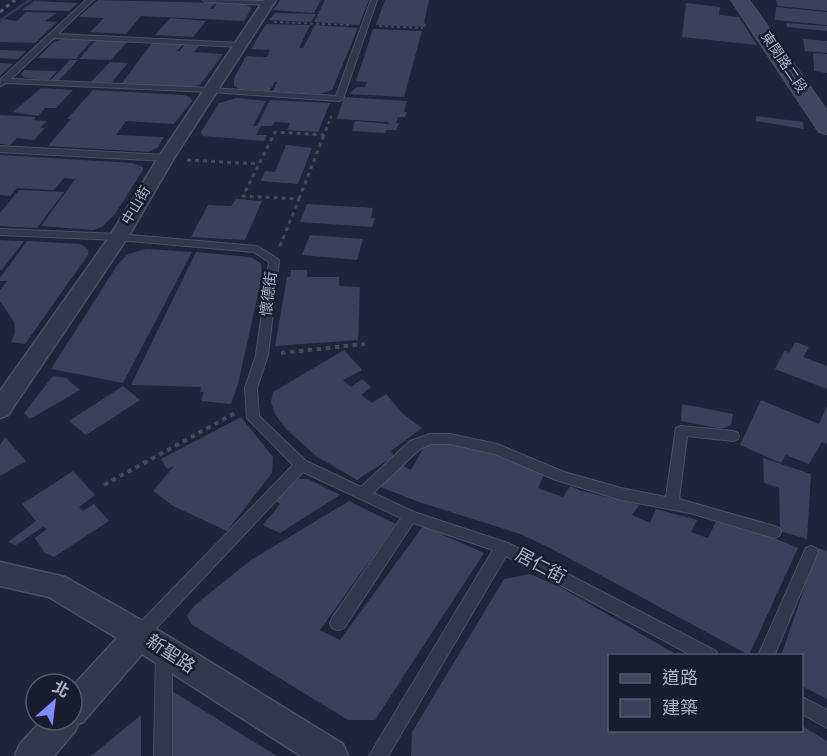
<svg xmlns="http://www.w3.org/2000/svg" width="827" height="756" font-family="Overpass,'Noto Sans TC',sans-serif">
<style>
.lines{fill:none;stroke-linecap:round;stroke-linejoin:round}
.stream{fill:#303861;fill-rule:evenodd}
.building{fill:#3b415b}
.lane-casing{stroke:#4e5165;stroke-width:2}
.street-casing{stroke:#4e5165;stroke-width:3}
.secondary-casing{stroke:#4e5165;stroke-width:2}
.path-far2{stroke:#3f4f59;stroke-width:2;stroke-dasharray:3 3;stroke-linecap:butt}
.path-far1{stroke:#3f4f59;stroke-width:3;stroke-dasharray:4 4;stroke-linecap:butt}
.path{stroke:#3f4f59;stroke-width:4;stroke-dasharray:4.5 4.5;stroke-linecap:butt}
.lane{fill:#33374b;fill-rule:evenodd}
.street{fill:#33374b;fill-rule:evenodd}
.secondary{fill:#41455e;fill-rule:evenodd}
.rail{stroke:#555a72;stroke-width:3;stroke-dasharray:4 4;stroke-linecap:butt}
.labels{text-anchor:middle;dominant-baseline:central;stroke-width:5;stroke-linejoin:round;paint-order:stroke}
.far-street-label{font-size:14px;fill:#aeb1c7;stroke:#191c2f}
.street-label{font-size:15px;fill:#aeb1c7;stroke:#191c2f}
.near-street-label{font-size:18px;fill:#aeb1c7;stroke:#191c2f}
</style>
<rect width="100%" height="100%" fill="#1f243a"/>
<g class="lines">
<!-- stream -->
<polygon class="stream" points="27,0 32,0 0,22 0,19"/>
</g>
<!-- building -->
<g class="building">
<polygon points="98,0 215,3 210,9 213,9 217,3 244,4 252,8 244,21 141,16 126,34 90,32 104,18 79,17"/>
<polygon points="280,0 321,0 314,13 273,10"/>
<polygon points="325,0 369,0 359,25 314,22"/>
<polygon points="385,0 429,0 424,23 426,24 425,27 376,25"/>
<polygon points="776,0 827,0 827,11 778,6"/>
<polygon points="34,1 78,3 69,11 22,10"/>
<polygon points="686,3 720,7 719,15 739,17 757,45 682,37"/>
<polygon points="776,7 827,12 827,25 775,20"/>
<polygon points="26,12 57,13 45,21 57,22 35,43 0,42 0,23 3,19 17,21"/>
<polygon points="275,13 316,14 311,22 269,20"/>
<polygon points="170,18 206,21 193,37 155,35"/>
<polygon points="786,23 827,26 827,31 787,27"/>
<polygon points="266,24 310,25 299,48 303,48 315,25 358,28 332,90 319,94 273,91 277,82 275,82 269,91 240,89 234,86 234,78 246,56 267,57 270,50 251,49"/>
<polygon points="373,29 422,31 404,97 349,94 357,87 365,87 367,82 356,81"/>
<polygon points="67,38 93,39 76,59 37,58 54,42"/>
<polygon points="803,39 827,41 827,53 805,51"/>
<polygon points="96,40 127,42 111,60 79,59"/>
<polygon points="152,43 183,44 177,51 180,51 185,44 200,45 194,52 223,54 200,85 191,87 122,83"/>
<polygon points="0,50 26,51 18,59 0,58"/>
<polygon points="813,53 827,54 827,73 814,71"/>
<polygon points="70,60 78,60 59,80 51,80"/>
<polygon points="110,62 128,63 111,83 91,82"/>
<polygon points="0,63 13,64 0,76"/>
<polygon points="24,70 57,71 49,80 25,78 21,74"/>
<polygon points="41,88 73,90 56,108 45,108 38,116 13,112"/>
<polygon points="93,90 184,95 190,97 192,101 174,124 126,121 116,135 164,137 158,147 149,152 48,146 71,119 67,119"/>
<polygon points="344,97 407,101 404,112 407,112 405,117 398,117 396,123 399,123 396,130 387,130 385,133 352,131 355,121 389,124 388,122 337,119"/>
<polygon points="236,98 266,101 253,126 257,126 270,100 330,103 318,132 287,130 290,123 275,122 272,126 261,126 256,135 267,135 264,141 203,136 201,132 219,103"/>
<polygon points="0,115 36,117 34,120 47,121 40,128 45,128 34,140 17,138 10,145 0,144"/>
<polygon points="756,116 803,122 804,129 756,121"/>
<polygon points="286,145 312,148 298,184 261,181 265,171 275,172"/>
<polygon points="0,155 132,163 143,167 143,170 115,214 102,227 93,230 41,226 75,179 64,178 54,190 17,188 10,196 0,195"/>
<polygon points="19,190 64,192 37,228 0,226 0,213"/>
<polygon points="236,199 262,201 245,240 191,237 208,205 231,206"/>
<polygon points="307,204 373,208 371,218 375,218 372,227 300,222"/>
<polygon points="310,235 363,239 357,260 302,255"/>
<polygon points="0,240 24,241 2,270 0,270"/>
<polygon points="27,241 81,244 89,250 88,255 25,344 11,342 15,333 14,322 0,301 0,290 7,281 0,281 0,278"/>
<polygon points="146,249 192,252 123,383 51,369 118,264 126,256 125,255"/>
<polygon points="196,252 250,257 261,263 262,276 238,384 231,404 201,401 204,392 200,392 201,387 131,385"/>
<polygon points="291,270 307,270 307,277 339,277 339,286 360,287 358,340 275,346 287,277 290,277"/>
<polygon points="795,342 809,347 803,357 827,366 827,389 775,369 785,350 789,353"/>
<polygon points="344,350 362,370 343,380 351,387 362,379 371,387 361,395 372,403 386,394 402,413 422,428 391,451 394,456 357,480 316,456 286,429 275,414 271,402 273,392"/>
<polygon points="53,376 66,378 80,390 30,419 24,413"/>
<polygon points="123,386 140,400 86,435 69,421"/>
<polygon points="761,400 819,424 827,406 827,444 822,442 809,464 786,455 781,463 740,445"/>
<polygon points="682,404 733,414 731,425 721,429 681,421"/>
<polygon points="241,417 273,457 272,473 227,531 173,506 153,491 174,466 167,469 161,459"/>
<polygon points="5,437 26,461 0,476 0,445"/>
<polygon points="447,443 475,447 544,475 538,488 563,497 570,486 582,491 639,505 632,515 650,523 656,509 697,520 691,532 708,538 717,519 748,527 798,548 749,655 550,548 520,534 416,501 378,486 401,465 411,470 425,445"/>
<polygon points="763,458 811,474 807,539 780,531 779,488 764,483"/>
<polygon points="73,471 95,495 79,507 83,511 94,504 109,521 54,557 45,553 35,538 47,529 43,527 16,545 8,542 36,521 22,504"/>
<polygon points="294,479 308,479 340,495 280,533 263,525 280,504 276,501"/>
<polygon points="349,501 396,524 320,630 340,640 423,526 484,553 375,720 348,720 191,624 187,615 195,605 251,560"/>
<polygon points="818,548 827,551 827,699 802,686 802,656 781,656"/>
<polygon points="530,574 562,588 679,656 610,656 610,730 802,730 802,726 827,741 827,756 411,756 412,732 504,579"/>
<polygon points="169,689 277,756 169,756"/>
<polygon points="141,715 141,756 91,756"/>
</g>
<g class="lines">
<defs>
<g id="lane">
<polygon points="86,0 93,0 58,34 240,43 244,45 240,47 54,38 11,79 211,88 336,96 371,0 377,0 343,99 339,101 211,92 6,83 0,86 1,79"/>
<polygon points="203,0 268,1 271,3 268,5 206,2"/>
<polygon points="0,146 166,155 170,158 166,161 0,152"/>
<polygon points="0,229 119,234 257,246 278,259 279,261 268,355 257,388 259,416 306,461 361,487 410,441 430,434 450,434 497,444 564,472 621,488 666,497 676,428 681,426 733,431 738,433 739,436 738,439 733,441 687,436 679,499 774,526 779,528 781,532 779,536 774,538 690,513 621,500 556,480 495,454 450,444 431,444 420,449 373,493 414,512 508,543 716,651 718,656 693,656 506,556 388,756 369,756 493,550 413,523 344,628 338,630 332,628 330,623 332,618 401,518 303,472 145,640 139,642 133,640 131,635 133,630 293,465 247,418 245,388 256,355 269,262 254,252 119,240 0,235"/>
<polygon points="811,546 816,548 818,552 774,656 758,656 806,548"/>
<polygon points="164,644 170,647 172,652 172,756 154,756 156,652 158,647"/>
<polygon points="802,697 827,710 827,728 802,714"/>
</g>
<g id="street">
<polygon points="264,0 276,0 174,158 128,237 8,415 0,418 0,391 110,236 158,158"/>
<polygon points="0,562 65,577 150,625 343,744 348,756 301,756 142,654 83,722 78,724 75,731 54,756 15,756 20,744 42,720 72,720 72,687 117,638 49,597 0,586"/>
</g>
<polygon id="secondary" points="731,0 749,0 827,111 827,134 819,132"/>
</defs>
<!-- lane casing -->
<use href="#lane" class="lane-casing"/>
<!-- street casing -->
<use href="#street" class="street-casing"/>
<!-- secondary casing -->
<use href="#secondary" class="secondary-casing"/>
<!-- path-far2 -->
<g class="path-far2">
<polyline points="274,22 351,25"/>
<polyline points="379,26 423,28"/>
<polyline points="328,124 333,113"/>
</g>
<!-- path-far1 -->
<g class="path-far1">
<polyline points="187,160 259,164"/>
<polyline points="299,199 324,135"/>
<polyline points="280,246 299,199 243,196 275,132 324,135 329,123"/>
</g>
<!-- path -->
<g class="path">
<polyline points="281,353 365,344"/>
<polyline points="104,485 235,413"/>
</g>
<!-- lane -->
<use href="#lane" class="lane"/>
<!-- street -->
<use href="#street" class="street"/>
<!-- secondary -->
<use href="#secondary" class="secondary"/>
<!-- rail -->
<polyline class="rail" points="0,12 15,0"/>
</g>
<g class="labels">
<!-- far-street labels -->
<g class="far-street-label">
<text transform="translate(783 63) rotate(56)">東閔路二段</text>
<text transform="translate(137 206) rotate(-59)">中山街</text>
</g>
<!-- street labels -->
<g class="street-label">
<text transform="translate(270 294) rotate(-83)">懷德街</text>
</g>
<!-- near-street labels -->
<g class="near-street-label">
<text transform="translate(540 567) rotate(28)">居仁街</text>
<text transform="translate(170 655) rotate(33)">新聖路</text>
</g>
</g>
<!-- legend -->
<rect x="608" y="654" width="195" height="78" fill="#191c2f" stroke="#55586c" stroke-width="1.5"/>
<rect x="620" y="674" width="30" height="9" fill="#41455e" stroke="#55586c" stroke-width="1.5"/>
<text x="662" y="684" font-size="18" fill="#aeb1c7">道路</text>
<rect x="620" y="699" width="30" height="18" fill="#3b415b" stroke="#55586c" stroke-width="1.5"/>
<text x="662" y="714" font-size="18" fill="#aeb1c7">建築</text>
<!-- north arrow -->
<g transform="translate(54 702) rotate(28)"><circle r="28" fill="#191c2f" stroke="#55586c" stroke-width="1.5"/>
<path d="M0-4.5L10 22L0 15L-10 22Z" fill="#7b8dff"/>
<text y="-9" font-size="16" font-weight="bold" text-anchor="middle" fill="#aeb1c7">北</text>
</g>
</svg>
